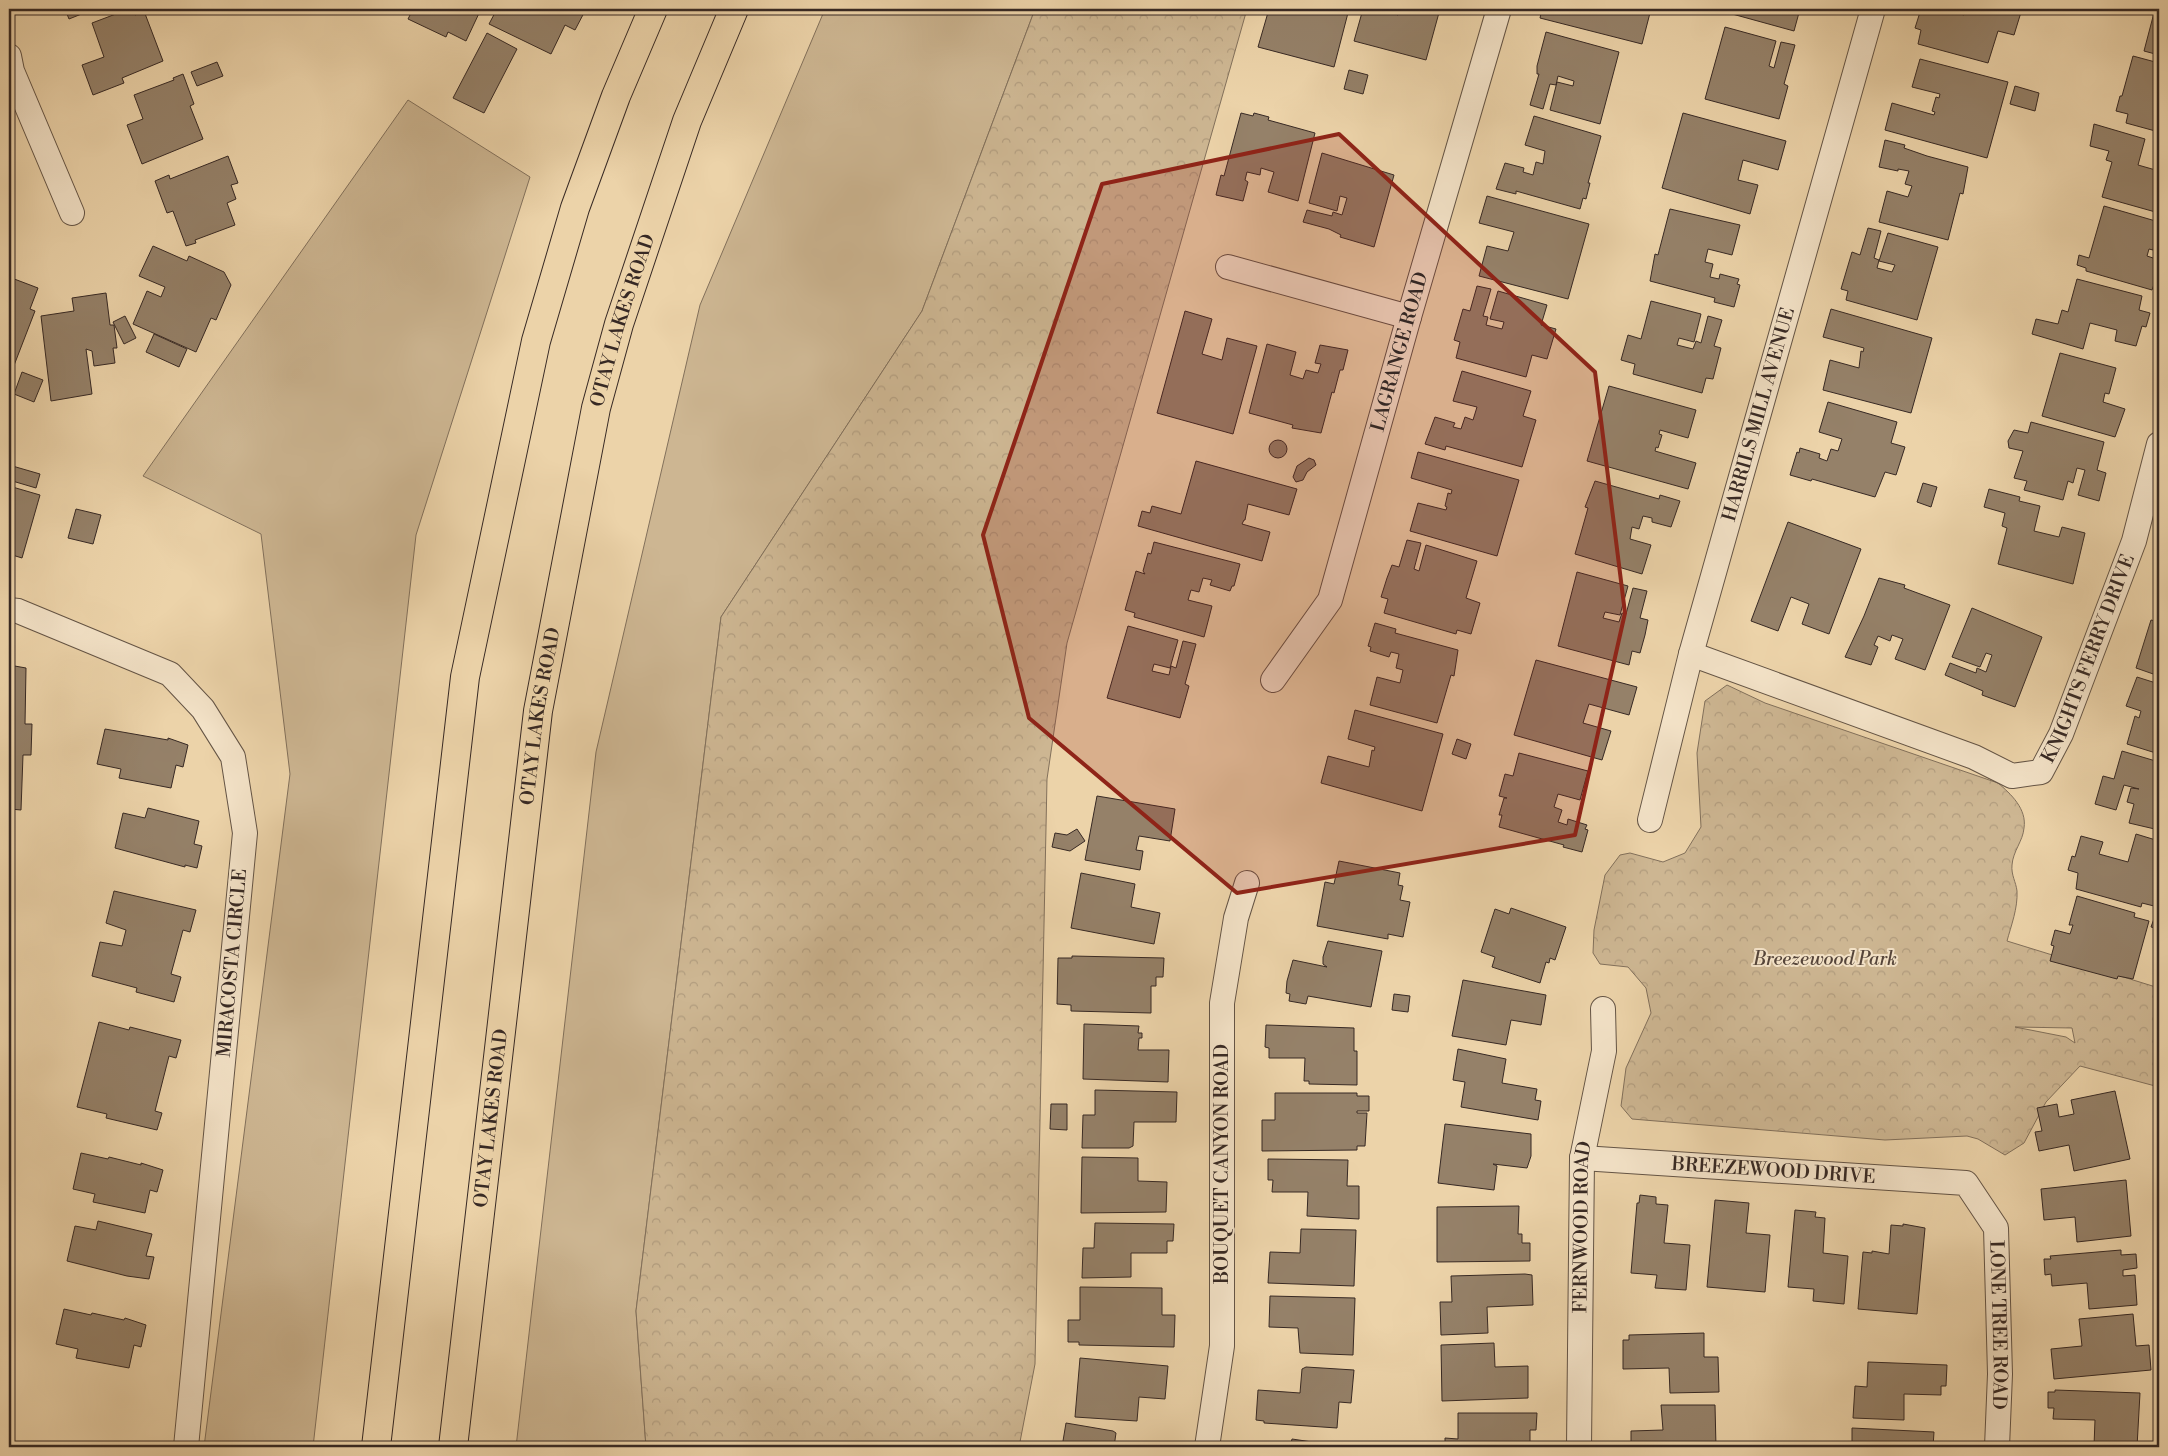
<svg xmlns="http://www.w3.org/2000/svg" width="2168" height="1456" font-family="'Libre Bodoni',serif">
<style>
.grass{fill:#cdb692;stroke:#82705b}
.park{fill:url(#park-crowns);stroke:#82705b;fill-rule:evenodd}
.building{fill:#958169;stroke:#372924}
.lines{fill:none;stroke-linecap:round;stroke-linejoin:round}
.street-casing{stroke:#645445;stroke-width:26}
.primary-casing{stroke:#372924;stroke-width:30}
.street{stroke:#f3e2c7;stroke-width:24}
.primary{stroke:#ecd3a9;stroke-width:28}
.marked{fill:#8f2418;fill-opacity:0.2;stroke:#8f2418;stroke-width:4;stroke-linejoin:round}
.labels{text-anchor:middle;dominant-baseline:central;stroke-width:4;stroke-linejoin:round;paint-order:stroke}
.street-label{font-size:19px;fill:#372924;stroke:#f3e2c7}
.park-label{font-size:19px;font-style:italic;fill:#55453a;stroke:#f3e2c7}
</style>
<defs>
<pattern id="park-crowns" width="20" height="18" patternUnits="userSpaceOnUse" patternTransform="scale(1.25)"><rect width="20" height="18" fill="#cdb692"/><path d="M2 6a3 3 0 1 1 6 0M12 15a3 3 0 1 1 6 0" fill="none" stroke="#b19c7e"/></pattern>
</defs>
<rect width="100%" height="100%" fill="#ecd3a9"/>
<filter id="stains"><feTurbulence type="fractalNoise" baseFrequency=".004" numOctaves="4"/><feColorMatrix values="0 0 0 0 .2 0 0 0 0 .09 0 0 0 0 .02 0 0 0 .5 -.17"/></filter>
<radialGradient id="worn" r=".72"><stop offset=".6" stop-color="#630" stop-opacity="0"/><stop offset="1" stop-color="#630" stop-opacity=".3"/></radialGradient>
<!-- grass -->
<g class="grass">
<polygon points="825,9 1035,9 922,311 721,617 636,1311 646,1447 516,1447 596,752 700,305"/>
<polygon points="408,100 530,177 416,535 313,1447 204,1447 290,774 261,534 143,476"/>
</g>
<!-- park -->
<g class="park">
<polygon points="1035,9 1247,9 1067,643 1047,779 1035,1364 1019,1447 646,1447 636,1311 721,617 922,311"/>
<path d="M1727 685 1765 703 1998 783C2011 794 2027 809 2024 828 2023 841 2013 851 2012 865 2011 875 2016 882 2017 891 2018 908 2011 926 2007 941L2159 988V1087L2080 1066 2046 1102 2024 1143 2005 1155 1978 1139 1967 1136 1885 1140 1632 1119 1621 1106 1626 1068 1651 1013 1646 988 1628 967 1600 964 1593 953 1594 930 1605 875 1620 855 1630 853 1663 862 1685 853 1701 827 1697 753 1705 701ZM2015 1027 2072 1028 2075 1043 2066 1037Z"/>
</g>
<!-- building -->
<g class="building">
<polygon points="65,9 94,9 69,19"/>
<polygon points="129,9 133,9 135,15 144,11 163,61 122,78 124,83 93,95 82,65 104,57 92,23"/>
<polygon points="413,9 481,9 466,41 448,32 446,37 408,19"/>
<polygon points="497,9 586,9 575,30 565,25 551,54 489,24"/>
<polygon points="1269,9 1349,9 1334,67 1258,47"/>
<polygon points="1363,9 1393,9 1392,13 1398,15 1400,9 1440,9 1426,60 1354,41"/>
<polygon points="1542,9 1651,9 1642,44 1540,18"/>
<polygon points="1726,9 1800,9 1794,31 1725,12"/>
<polygon points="1921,9 1949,9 1949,11 1964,15 1965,9 2022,9 2014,35 1998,31 1988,63 1918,44 1921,30 1915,28"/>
<polygon points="2155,9 2159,9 2159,55 2144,51"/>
<polygon points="1725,27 1776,41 1769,66 1774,68 1781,42 1795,45 1784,84 1788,86 1779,119 1705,99"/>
<polygon points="1546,32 1619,52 1600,124 1550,110 1557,82 1573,86 1574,81 1558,76 1556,85 1550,84 1543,109 1530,105 1539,74 1537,74 1537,66"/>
<polygon points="487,33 517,49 484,113 453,98"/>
<polygon points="2133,56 2159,63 2159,132 2126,123 2128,114 2116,111 2120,96 2122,96"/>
<polygon points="1920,59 2008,82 1987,158 1885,130 1892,103 1934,115 1935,112 1932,111 1936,97 1939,98 1940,94 1912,87"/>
<polygon points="217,62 223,76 197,86 191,72"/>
<polygon points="1349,70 1368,75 1363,94 1344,89"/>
<polygon points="183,74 194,104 190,106 203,139 142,164 127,125 143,119 134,95 174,80 173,78"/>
<polygon points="2015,86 2039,93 2035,111 2010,104"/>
<polygon points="1241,113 1253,116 1254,113 1269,117 1268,120 1315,133 1298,201 1268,192 1274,172 1261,168 1260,175 1247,172 1245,180 1248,182 1243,201 1216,195 1221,175 1224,176"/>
<polygon points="1683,113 1786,141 1778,170 1743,160 1738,180 1758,185 1750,214 1662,188"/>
<polygon points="1534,116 1601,136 1588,183 1590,183 1586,199 1583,198 1580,209 1516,191 1516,194 1496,189 1505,163 1524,168 1523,172 1533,175 1536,162 1543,164 1545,151 1525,145"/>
<polygon points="2094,124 2145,139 2138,165 2159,171 2159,213 2102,197 2112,162 2106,160 2109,151 2090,146"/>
<polygon points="1885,140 1905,145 1904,148 1927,156 1968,167 1963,194 1960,193 1948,240 1879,222 1887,191 1908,197 1912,186 1905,184 1909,171 1898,169 1898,171 1879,167"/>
<polygon points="1322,153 1394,175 1374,247 1340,237 1341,235 1329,229 1303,222 1307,210 1332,216 1333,212 1342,215 1347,198 1340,196 1337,211 1309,203"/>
<polygon points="228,156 238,183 231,185 236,199 227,203 235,225 195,240 196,243 186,246 173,211 167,213 155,181 169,175 170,179"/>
<polygon points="1487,196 1589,224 1568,299 1479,276 1487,246 1508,251 1514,232 1479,223"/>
<polygon points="2104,206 2159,222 2153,250 2149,249 2147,256 2159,260 2159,270 2152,290 2086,271 2086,268 2077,265 2079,255 2089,258"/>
<polygon points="1670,209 1740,225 1732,255 1708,249 1705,262 1713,264 1710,277 1719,279 1720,274 1739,279 1737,284 1740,285 1734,307 1714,302 1715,298 1650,281 1655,254 1658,255"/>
<polygon points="1868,228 1881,231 1874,258 1879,260 1877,268 1892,272 1895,265 1879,261 1888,233 1938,247 1917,320 1846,300 1848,291 1841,289 1852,252 1860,255"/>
<polygon points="153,246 187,261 189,256 224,272 231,285 216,320 211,318 196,352 133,324 147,291 161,297 165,287 139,276"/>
<polygon points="9,277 38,288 30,309 35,311 13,368 9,367"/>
<polygon points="2077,279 2142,296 2139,310 2150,313 2146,327 2142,326 2136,346 2115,341 2117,330 2090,323 2083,349 2032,334 2036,319 2058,324 2062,310 2068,312"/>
<polygon points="1477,286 1491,289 1483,316 1488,317 1486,325 1502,329 1504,322 1490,319 1498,291 1547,305 1541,325 1556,329 1547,359 1532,355 1526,377 1456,358 1460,342 1454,340 1463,309 1470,311"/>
<polygon points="106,293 110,325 114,325 117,348 113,348 115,363 94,366 92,351 86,349 92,394 51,401 41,316 74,311 72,298"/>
<polygon points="1651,301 1701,314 1694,342 1679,338 1677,345 1693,349 1696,341 1701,343 1708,316 1722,320 1714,346 1721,348 1713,379 1706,378 1702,393 1633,374 1635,364 1621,360 1628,335 1641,339"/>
<polygon points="1831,309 1932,338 1911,413 1823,390 1830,360 1859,368 1861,351 1863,352 1864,348 1823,337"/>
<polygon points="1185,311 1212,319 1202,354 1222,360 1227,338 1257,346 1233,434 1157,413"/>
<polygon points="125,316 136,338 124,344 113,322"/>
<polygon points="154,334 187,349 179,367 146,352"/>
<polygon points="1267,344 1296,352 1290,375 1303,379 1306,370 1318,373 1321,364 1315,363 1320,345 1348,350 1343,370 1340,370 1334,393 1332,392 1321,433 1292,428 1293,425 1249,413"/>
<polygon points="2060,353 2116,368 2109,394 2105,393 2103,402 2125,409 2115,437 2042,416"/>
<polygon points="1462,371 1531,391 1523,416 1536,420 1522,467 1446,446 1445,450 1425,444 1435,417 1455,423 1453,427 1461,429 1465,417 1473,420 1477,407 1453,401"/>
<polygon points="22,372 43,380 34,402 14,394"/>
<polygon points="1609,386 1696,410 1688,438 1660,430 1659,434 1662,435 1658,448 1656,447 1655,451 1696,463 1688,489 1587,461"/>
<polygon points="1828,402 1897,422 1891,443 1905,447 1896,475 1885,472 1875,497 1812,479 1811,481 1790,475 1797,452 1799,453 1800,448 1820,454 1819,458 1827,461 1831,449 1838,451 1842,439 1819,432"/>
<polygon points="2031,422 2104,442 2097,470 2106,473 2099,501 2078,495 2085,470 2077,468 2073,483 2068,481 2063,500 2024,490 2027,481 2014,478 2023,451 2009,448 2008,441 2014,430 2028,433"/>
<circle cx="1278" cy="449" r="9"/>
<polygon points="1418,452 1519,480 1497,556 1410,531 1418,503 1446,510 1447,507 1445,506 1448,493 1451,494 1452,490 1411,478"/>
<polygon points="1309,458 1314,460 1316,465 1307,472 1303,480 1296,482 1293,477 1297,466"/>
<polygon points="1196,461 1297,489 1289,515 1248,504 1245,520 1244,520 1242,524 1270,532 1262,561 1138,526 1142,511 1150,513 1152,506 1181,514"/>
<polygon points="9,465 40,474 36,488 9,480"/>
<polygon points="1595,481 1659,499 1660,495 1680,501 1671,527 1652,522 1652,518 1643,516 1639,529 1632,527 1630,539 1651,545 1642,574 1575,554 1588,508 1585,507"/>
<polygon points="1923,483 1937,487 1931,507 1917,502"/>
<polygon points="9,486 40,495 22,558 9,554"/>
<polygon points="1989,489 2020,497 2019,501 2040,506 2034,531 2059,537 2062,527 2085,533 2073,584 1998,564 2007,528 2002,526 2005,513 1984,507"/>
<polygon points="76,509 101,515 93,544 68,538"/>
<polygon points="1788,522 1861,549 1829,634 1802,624 1809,604 1791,597 1778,631 1751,621"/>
<polygon points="1407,540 1421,543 1414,569 1419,571 1426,545 1477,561 1466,598 1480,603 1471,634 1457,630 1456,634 1384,613 1388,599 1381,597 1387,578 1392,565 1399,567"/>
<polygon points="1154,542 1240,564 1234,586 1232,586 1230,591 1210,585 1212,580 1203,578 1199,592 1191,590 1188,600 1212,606 1204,637 1134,617 1135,613 1125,610 1136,571 1145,574 1143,571 1148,553 1151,554"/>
<polygon points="1577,572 1628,586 1620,615 1605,612 1603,618 1619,622 1622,613 1626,614 1633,588 1647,591 1640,618 1648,620 1645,635 1640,653 1632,651 1629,665 1558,646"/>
<polygon points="1879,578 1905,585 1904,588 1950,605 1925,670 1895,659 1903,639 1892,635 1890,641 1878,636 1874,645 1878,647 1871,665 1845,657 1864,616"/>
<polygon points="1972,608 2042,637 2015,707 1982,695 1983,691 1945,675 1950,663 1976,673 1977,668 1986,672 1992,655 1986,653 1980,667 1952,657"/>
<polygon points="2151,620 2159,622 2159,676 2136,668"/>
<polygon points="1375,623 1396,629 1395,633 1458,650 1454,676 1451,675 1437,723 1370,705 1377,677 1400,683 1403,670 1396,668 1399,654 1391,652 1389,657 1370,651 1371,647 1368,646"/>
<polygon points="1128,626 1178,640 1170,668 1154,664 1152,671 1169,675 1171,666 1176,668 1183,641 1196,644 1185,684 1189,686 1180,718 1107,698"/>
<polygon points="1536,660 1637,687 1629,715 1589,704 1583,723 1611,731 1602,760 1514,735"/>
<polygon points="9,665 26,668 25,724 32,724 31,755 23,755 21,810 10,809 11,811 9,811"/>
<polygon points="2137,677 2159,684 2159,754 2127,744 2135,716 2139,718 2141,711 2126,706"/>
<polygon points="1355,710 1443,734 1422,811 1321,783 1328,756 1369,767 1372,750 1374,751 1375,747 1348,739"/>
<polygon points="105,729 168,740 168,738 188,745 183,767 176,765 171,788 119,778 121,769 97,764"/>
<polygon points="1457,739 1471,744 1466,759 1452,754"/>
<polygon points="2122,751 2159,762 2159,830 2129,823 2134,804 2127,802 2131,788 2139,789 2124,785 2116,810 2095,804 2103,776 2114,779"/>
<polygon points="1519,753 1588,771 1580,800 1558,794 1554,807 1562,810 1558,822 1567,825 1568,819 1587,825 1585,829 1588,830 1582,852 1563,847 1564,845 1499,827 1502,815 1499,815 1504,798 1507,798 1499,796 1505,774 1513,776"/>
<polygon points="1097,796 1175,809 1170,841 1139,836 1136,850 1143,851 1140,870 1085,860"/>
<polygon points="148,808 199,821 194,844 202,846 197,868 185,865 185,867 115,848 123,813 145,818"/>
<polygon points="1077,829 1085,841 1070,851 1052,847 1055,833 1067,835"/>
<polygon points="2136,834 2159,841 2159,888 2154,906 2142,903 2141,907 2076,889 2078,873 2068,870 2072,856 2075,857 2081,836 2103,842 2099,854 2128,862"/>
<polygon points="1339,861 1400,873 1398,885 1403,886 1400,900 1410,902 1403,937 1388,934 1388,939 1317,926 1325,882 1334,884"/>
<polygon points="1081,873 1135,884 1131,907 1160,913 1154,944 1071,928"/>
<polygon points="114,891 196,910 190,932 183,930 171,974 181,977 174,1002 136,992 137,988 92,976 100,942 122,946 126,930 106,923"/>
<polygon points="2077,896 2135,913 2134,917 2149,921 2133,979 2118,976 2117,979 2050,961 2054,946 2051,945 2055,930 2070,934 2073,925 2069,925"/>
<polygon points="1511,908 1566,927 1555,960 1550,958 1549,963 1546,962 1540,983 1492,967 1495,957 1481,952 1495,909 1509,914"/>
<polygon points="2155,916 2159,917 2159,929 2151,927"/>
<polygon points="1328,941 1382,951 1371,1007 1308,996 1306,1004 1289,1001 1290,994 1286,993 1287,981 1293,960 1327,967 1323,964 1323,957"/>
<polygon points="1072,956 1164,958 1163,977 1156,977 1156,986 1151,986 1151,1013 1071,1011 1071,1005 1057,1004 1058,958 1072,958"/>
<polygon points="1463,980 1546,995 1541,1025 1511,1020 1506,1045 1452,1036"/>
<polygon points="1394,994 1410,996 1408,1012 1392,1010"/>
<polygon points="99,1022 129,1030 130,1027 181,1040 176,1058 169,1056 155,1111 162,1113 157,1130 106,1118 107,1114 77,1107"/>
<polygon points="1084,1024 1139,1026 1138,1033 1142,1033 1142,1038 1139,1038 1138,1050 1169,1050 1168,1082 1083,1079"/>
<polygon points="1266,1025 1354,1028 1354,1051 1357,1051 1357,1085 1309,1084 1309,1081 1304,1081 1305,1058 1269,1058 1269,1048 1265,1047"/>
<polygon points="1458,1049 1506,1059 1502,1083 1537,1089 1535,1100 1541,1101 1538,1120 1461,1107 1465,1082 1453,1080"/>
<polygon points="1095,1090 1177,1092 1176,1122 1134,1122 1133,1146 1129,1148 1082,1148 1083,1115 1095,1115"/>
<polygon points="2115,1091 2130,1159 2074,1171 2069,1145 2039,1151 2035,1132 2042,1131 2037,1108 2057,1104 2059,1117 2074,1114 2071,1100"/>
<polygon points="1275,1093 1357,1093 1357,1096 1369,1096 1369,1111 1357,1111 1357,1113 1367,1113 1365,1146 1357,1146 1357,1150 1262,1151 1262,1120 1275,1120"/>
<polygon points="1051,1104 1067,1104 1067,1130 1050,1129"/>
<polygon points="1445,1124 1531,1134 1531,1156 1527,1168 1493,1164 1497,1166 1494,1190 1438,1183"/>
<polygon points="81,1153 108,1159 109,1157 141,1165 141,1163 163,1170 157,1192 150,1190 145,1213 93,1202 95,1194 73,1189"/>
<polygon points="1082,1157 1138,1158 1138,1181 1167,1182 1166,1212 1081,1213"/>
<polygon points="1268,1159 1348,1160 1347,1186 1359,1186 1359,1219 1307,1216 1308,1192 1272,1192 1273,1180 1268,1180"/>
<polygon points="2126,1180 2131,1236 2077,1242 2075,1217 2044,1220 2041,1189"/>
<polygon points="1640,1195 1656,1197 1656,1204 1668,1205 1664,1243 1690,1245 1686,1290 1655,1288 1657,1275 1631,1273 1637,1203 1639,1203"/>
<polygon points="1715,1200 1749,1203 1746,1233 1770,1235 1765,1292 1707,1287"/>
<polygon points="1519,1206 1518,1234 1522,1234 1522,1243 1530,1243 1530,1261 1437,1262 1437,1207"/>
<polygon points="1795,1210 1816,1212 1815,1217 1825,1218 1823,1253 1848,1256 1844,1304 1813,1301 1814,1289 1788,1287"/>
<polygon points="98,1221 152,1234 146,1256 154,1257 149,1279 127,1276 67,1261 75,1226 96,1230"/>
<polygon points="1095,1223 1174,1224 1173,1241 1167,1241 1167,1253 1131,1253 1131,1277 1082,1278 1083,1248 1094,1248"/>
<polygon points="1903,1224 1925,1228 1917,1314 1858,1309 1863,1252 1872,1253 1872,1251 1889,1254 1891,1225 1903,1226"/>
<polygon points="1301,1229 1356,1230 1354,1286 1268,1283 1270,1252 1300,1253"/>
<polygon points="2121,1250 2121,1255 2136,1254 2137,1268 2123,1270 2123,1276 2135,1275 2137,1305 2089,1309 2087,1283 2052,1286 2051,1274 2045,1275 2044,1259 2051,1259 2050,1256"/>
<polygon points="1525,1274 1532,1275 1533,1305 1487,1307 1488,1333 1441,1335 1440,1302 1452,1302 1451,1276"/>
<polygon points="1080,1287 1162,1288 1162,1315 1175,1315 1174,1347 1079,1345 1079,1342 1068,1342 1068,1320 1080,1320"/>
<polygon points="1270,1296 1355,1298 1353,1355 1300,1353 1298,1328 1269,1327"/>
<polygon points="64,1309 91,1315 92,1313 124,1320 125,1318 146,1325 141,1347 134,1345 129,1368 76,1358 78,1349 56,1344"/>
<polygon points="2133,1314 2136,1346 2149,1345 2151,1370 2054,1379 2051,1349 2082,1346 2079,1319"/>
<polygon points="1704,1333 1704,1357 1718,1357 1719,1392 1670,1393 1669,1368 1623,1369 1623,1340 1629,1340 1629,1335"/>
<polygon points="1494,1343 1495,1367 1528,1366 1528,1398 1442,1401 1441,1345"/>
<polygon points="1080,1358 1168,1366 1165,1399 1139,1397 1137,1421 1075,1417"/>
<polygon points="1868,1362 1947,1365 1946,1386 1941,1386 1941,1395 1904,1394 1904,1420 1853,1418 1855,1386 1867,1387"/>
<polygon points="1306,1367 1354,1370 1351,1403 1339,1402 1337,1428 1264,1423 1264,1421 1256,1420 1258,1390 1300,1393 1302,1369"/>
<polygon points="2055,1390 2140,1393 2137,1447 2094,1446 2095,1420 2053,1419 2054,1408 2048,1408 2048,1392 2055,1392"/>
<polygon points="1661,1405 1715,1405 1716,1447 1631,1447 1631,1431 1663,1430"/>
<polygon points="1458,1413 1537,1413 1536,1430 1530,1430 1530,1442 1494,1443 1494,1447 1445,1447 1445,1438 1458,1439"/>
<polygon points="1066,1423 1113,1431 1116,1433 1114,1447 1062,1447"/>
<polygon points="1852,1428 1934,1432 1933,1447 1852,1447"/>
<polygon points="1292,1439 1346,1447 1290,1447"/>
</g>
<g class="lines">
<defs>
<g id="street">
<polyline points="9,56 12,71 72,213"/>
<polyline points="1228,267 1409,317"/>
<polyline points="9,610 18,611 170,674 203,709 233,757 245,833 186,1447"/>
<path id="s1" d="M1691 654 1974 757 2012 776 2041 772 2061 734 2134 541 2159 444"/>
<path id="s2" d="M1273 680 1330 600 1409 317 1499 9"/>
<path id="s3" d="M1650 820 1691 654 1873 9"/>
<path id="s4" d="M1582 1158 1966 1183 1996 1228 2000 1374 1997 1447"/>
<polyline points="1207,1447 1222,1346 1222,1003 1236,918 1247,883"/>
<path id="s5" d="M1579 1447 1582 1158 1604 1051 1603 1009"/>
</g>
<g id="primary">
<polyline points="376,1447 465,677 536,341 575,208 616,96 653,9"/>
<path id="s6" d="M453 1447 538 711 596 408 619 324 687 121 734 9"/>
</g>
</defs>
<!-- street casing -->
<use href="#street" class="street-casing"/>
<!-- primary casing -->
<use href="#primary" class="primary-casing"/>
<!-- street -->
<use href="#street" class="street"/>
<!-- primary -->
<use href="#primary" class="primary"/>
</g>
<!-- marked area -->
<path class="marked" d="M1339 134 1595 372 1625 613 1575 835 1237 893 1029 718 983 535 1102 184Z"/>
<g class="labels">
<!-- street labels -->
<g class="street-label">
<text stroke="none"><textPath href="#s6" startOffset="1141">OTAY LAKES ROAD</textPath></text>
<text stroke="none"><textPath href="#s2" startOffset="356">LAGRANGE ROAD</textPath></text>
<text stroke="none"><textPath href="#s3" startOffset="420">HARRILS MILL AVENUE</textPath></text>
<text stroke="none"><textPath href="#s1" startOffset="496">KNIGHTS FERRY DRIVE</textPath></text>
<text stroke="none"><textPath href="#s6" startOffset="736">OTAY LAKES ROAD</textPath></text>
<text transform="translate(232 963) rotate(-85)">MIRACOSTA CIRCLE</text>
<text stroke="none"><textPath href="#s6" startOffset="331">OTAY LAKES ROAD</textPath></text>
<text transform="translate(1222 1164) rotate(-90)">BOUQUET CANYON ROAD</text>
<text stroke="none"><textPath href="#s4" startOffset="192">BREEZEWOOD DRIVE</textPath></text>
<text stroke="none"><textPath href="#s5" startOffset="220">FERNWOOD ROAD</textPath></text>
<text stroke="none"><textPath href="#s4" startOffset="536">LONE TREE ROAD</textPath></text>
</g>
<!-- park labels -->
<g class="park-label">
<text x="1825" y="959">Breezewood Park</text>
</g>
</g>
<!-- margin -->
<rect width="2168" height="1456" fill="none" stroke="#ecd3a9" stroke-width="30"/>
<rect x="10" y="10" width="2148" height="1436" fill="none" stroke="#372924" stroke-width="2.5"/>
<rect x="15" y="15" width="2138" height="1426" fill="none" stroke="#372924"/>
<rect width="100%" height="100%" filter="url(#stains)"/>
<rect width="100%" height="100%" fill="url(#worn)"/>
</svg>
